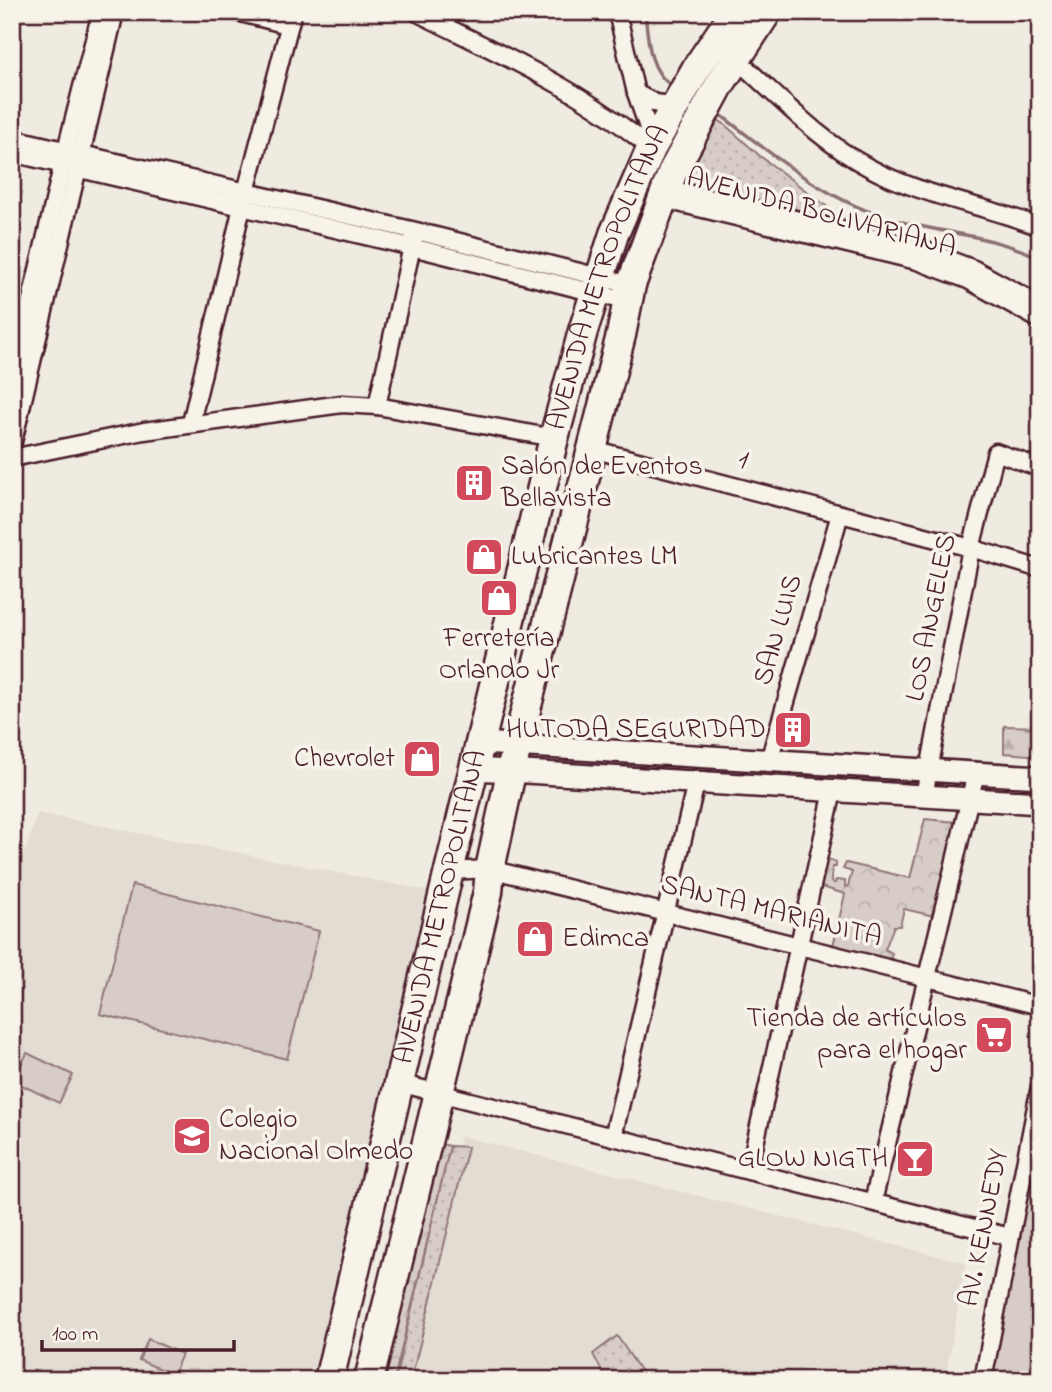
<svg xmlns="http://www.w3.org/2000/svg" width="1052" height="1392" font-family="'Indie Flower',sans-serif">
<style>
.built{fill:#e3dcd2}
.grass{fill:url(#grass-dots);stroke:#917678;stroke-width:2}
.forest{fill:url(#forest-firs);stroke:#917678;stroke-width:2}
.park{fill:url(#park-crowns);stroke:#917678;stroke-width:2}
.pitch{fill:#d8cdc6;stroke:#917678;stroke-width:2}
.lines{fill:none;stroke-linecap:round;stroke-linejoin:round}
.stream{stroke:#8b6f72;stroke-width:3.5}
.street-casing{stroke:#4a1f2b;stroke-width:21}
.secondary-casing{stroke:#4a1f2b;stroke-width:26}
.highway-casing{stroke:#4a1f2b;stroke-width:33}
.street{stroke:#f7f3e8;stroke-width:16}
.secondary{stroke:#f7f3e8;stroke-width:21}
.highway{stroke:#f7f3e8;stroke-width:28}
.labels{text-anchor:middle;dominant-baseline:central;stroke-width:7;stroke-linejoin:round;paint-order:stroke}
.street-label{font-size:28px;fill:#4a1f2b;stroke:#f7f3e8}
.poi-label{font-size:28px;fill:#4a1f2b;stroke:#f7f3e8;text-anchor:start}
</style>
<defs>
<pattern id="grass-dots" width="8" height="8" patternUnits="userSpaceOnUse" patternTransform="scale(1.75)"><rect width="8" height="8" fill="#d8cdc6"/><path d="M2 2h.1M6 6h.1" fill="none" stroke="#bbb0aa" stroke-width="1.8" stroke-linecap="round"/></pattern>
<pattern id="forest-firs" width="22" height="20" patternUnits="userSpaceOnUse" patternTransform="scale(1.75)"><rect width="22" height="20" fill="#d8cdc6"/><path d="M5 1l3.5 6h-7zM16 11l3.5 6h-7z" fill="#bbb0aa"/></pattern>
<pattern id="park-crowns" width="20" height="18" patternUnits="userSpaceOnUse" patternTransform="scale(1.75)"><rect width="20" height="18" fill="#d8cdc6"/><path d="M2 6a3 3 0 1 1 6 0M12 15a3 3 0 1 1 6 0" fill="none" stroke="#bbb0aa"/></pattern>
</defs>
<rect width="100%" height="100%" fill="#f0ebe0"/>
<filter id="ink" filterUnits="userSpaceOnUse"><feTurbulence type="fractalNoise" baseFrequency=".0143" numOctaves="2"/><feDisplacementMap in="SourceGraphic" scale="14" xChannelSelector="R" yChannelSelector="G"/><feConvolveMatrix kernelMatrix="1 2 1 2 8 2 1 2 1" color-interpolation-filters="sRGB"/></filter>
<g filter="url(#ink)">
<!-- built -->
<g class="built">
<polygon points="38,813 429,891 314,1380 12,1380 12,889"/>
<polygon points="460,1136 966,1263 945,1380 402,1380"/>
</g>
<!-- grass -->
<g class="grass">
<polygon points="712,117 723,123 760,156 858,230 684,183 689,166"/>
<polygon points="568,758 914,778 916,783 914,785 567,765 565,763"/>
<polygon points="450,1146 468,1147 411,1380 395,1380"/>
<polygon points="617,1336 642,1373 642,1380 602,1380 605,1377 593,1354"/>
</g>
<!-- forest -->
<polygon class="forest" points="1004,726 1040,727 1040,756 1004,753"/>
<!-- park -->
<g class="park">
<polygon points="925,819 956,822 934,916 904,909 900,926 894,926 885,949 892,953 889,965 832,950 845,894 818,886 823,857 836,862 836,867 832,867 831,882 835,883 836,880 845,881 845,887 848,886 852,872 843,869 846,863 910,878"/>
<polygon points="436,1143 450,1146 394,1380 378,1380"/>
</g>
<!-- pitch -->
<g class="pitch">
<polygon points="132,885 319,931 287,1059 100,1014"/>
<polygon points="27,1053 73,1075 59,1103 13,1081"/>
<polygon points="1040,1113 1040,1380 987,1380"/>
<polygon points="148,1339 182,1354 173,1375 139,1360"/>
</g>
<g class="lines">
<!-- stream -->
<g class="stream">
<path d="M645 12C648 38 648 71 672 86"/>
<path d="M718 113C774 155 826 202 895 220 945 234 992 235 1040 258"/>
</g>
<defs>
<g id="street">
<polyline points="237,12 288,25"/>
<path d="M416 12C497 53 582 89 651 149"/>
<polyline points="617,12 636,93 654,145"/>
<path d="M736 59C778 96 818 140 868 167 921 196 984 205 1040 227"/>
<polyline points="636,93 655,103 676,106"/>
<polyline points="12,138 416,231 631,285"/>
<polyline points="12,153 412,247 627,301"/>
<polyline points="666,188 924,250 974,269 1040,305"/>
<polyline points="662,199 917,261 968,280 1040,320"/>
<polyline points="12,381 66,150 101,12"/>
<polyline points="377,406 414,237"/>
<polyline points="191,423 242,207 293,12"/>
<polyline points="12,446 115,12"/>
<polyline points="592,449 971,548 1040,569"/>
<polyline points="12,458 144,431 342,404 377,406 554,438"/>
<polyline points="769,761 840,514"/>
<polyline points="924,796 971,548 996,452 1040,468"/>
<polyline points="449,871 490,869 1040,1006"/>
<polyline points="399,1083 1010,1237"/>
<polyline points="613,1137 696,783"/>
<polyline points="749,1171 833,791"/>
<polyline points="873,1202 976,773"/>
<polyline points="983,1380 1040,1086"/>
</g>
<g id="secondary">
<polyline points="481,743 1040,777"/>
<polyline points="475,769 1040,803"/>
</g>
<g id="highway">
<path id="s1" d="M329 1380 449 871 554 438 583 331 614 234 651 149 696 69 735 12"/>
<polyline points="369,1380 488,892 490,869 517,745 621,335 631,285 673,171 720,84 767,12"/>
</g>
</defs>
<!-- street casing -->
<use href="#street" class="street-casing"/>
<!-- secondary casing -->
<use href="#secondary" class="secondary-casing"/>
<!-- highway casing -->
<use href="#highway" class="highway-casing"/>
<!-- street -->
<use href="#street" class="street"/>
<!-- secondary -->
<use href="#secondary" class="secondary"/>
<!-- highway -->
<use href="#highway" class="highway"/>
</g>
</g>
<!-- icons -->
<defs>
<symbol id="building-square" viewBox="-11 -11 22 22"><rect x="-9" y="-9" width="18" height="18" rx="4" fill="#d1495b" stroke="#f7f3e8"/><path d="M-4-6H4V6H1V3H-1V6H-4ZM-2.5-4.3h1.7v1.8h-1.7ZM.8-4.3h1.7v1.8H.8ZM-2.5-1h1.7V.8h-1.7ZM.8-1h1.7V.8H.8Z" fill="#fff"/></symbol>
<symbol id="shop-square" viewBox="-11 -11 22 22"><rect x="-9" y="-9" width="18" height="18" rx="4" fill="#d1495b" stroke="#f7f3e8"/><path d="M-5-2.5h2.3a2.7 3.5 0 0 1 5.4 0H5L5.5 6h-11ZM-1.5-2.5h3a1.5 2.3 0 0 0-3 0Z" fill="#fff"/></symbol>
<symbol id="supermarket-square" viewBox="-11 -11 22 22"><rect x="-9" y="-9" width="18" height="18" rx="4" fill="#d1495b" stroke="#f7f3e8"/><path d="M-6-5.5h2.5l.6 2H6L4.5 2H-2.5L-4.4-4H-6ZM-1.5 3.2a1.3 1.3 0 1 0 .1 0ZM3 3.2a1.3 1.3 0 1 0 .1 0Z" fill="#fff"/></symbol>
<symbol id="school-square" viewBox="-11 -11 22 22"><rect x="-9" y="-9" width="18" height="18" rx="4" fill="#d1495b" stroke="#f7f3e8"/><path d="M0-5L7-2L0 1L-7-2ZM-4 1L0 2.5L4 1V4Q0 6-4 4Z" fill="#fff"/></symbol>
<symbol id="bar-square" viewBox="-11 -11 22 22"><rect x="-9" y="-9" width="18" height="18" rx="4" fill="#d1495b" stroke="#f7f3e8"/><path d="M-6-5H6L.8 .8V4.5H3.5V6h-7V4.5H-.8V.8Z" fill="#fff"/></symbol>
</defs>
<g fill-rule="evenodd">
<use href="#building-square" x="452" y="461" width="44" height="44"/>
<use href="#shop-square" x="462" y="535" width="44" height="44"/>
<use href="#shop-square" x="477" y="576" width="44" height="44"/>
<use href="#building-square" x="771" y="708" width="44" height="44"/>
<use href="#shop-square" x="400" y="737" width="44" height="44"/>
<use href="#shop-square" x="513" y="917" width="44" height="44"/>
<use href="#supermarket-square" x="972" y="1013" width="44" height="44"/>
<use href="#school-square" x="170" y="1114" width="44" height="44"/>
<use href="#bar-square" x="893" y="1137" width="44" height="44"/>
</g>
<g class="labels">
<!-- street labels -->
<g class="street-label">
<text transform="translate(821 214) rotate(15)">AVENIDA BOLIVARIANA</text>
<text stroke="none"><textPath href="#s1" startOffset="1138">AVENIDA METROPOLITANA</textPath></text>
<text transform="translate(743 461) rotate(15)">1</text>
<text transform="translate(932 618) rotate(-79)">LOS ANGELES</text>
<text transform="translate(779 630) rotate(-74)">SAN LUIS</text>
<text stroke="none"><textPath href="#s1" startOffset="486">AVENIDA METROPOLITANA</textPath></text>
<text transform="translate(771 912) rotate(14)">SANTA MARIANITA</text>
<text transform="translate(985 1228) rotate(-79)">AV. KENNEDY</text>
</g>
<!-- poi labels -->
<g class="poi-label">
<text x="501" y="467">Salón de Eventos<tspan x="501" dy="32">Bellavista</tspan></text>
<text x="511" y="557">Lubricantes LM</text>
<text x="499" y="639" text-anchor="middle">Ferretería<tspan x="499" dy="32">Orlando Jr</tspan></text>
<text x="766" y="730" text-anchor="end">HUTODA SEGURIDAD</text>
<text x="395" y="759" text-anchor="end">Chevrolet</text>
<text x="562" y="939">Edimca</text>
<text x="967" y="1019" text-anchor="end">Tienda de artículos<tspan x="967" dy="32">para el hogar</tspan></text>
<text x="219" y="1120">Colegio<tspan x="219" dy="32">Nacional Olmedo</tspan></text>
<text x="888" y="1159" text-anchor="end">GLOW NIGTH</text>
</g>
</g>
<!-- margin -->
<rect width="1052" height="1392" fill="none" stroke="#f7f3e8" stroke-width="42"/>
<rect x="21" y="21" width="1010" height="1350" fill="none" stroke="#4a1f2b" stroke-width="2.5" filter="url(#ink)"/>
<!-- scale -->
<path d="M42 1340v10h192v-10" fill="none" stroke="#4a1f2b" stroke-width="3.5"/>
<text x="52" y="1340" font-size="21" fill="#4a1f2b" stroke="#f7f3e8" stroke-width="5" paint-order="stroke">100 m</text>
</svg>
